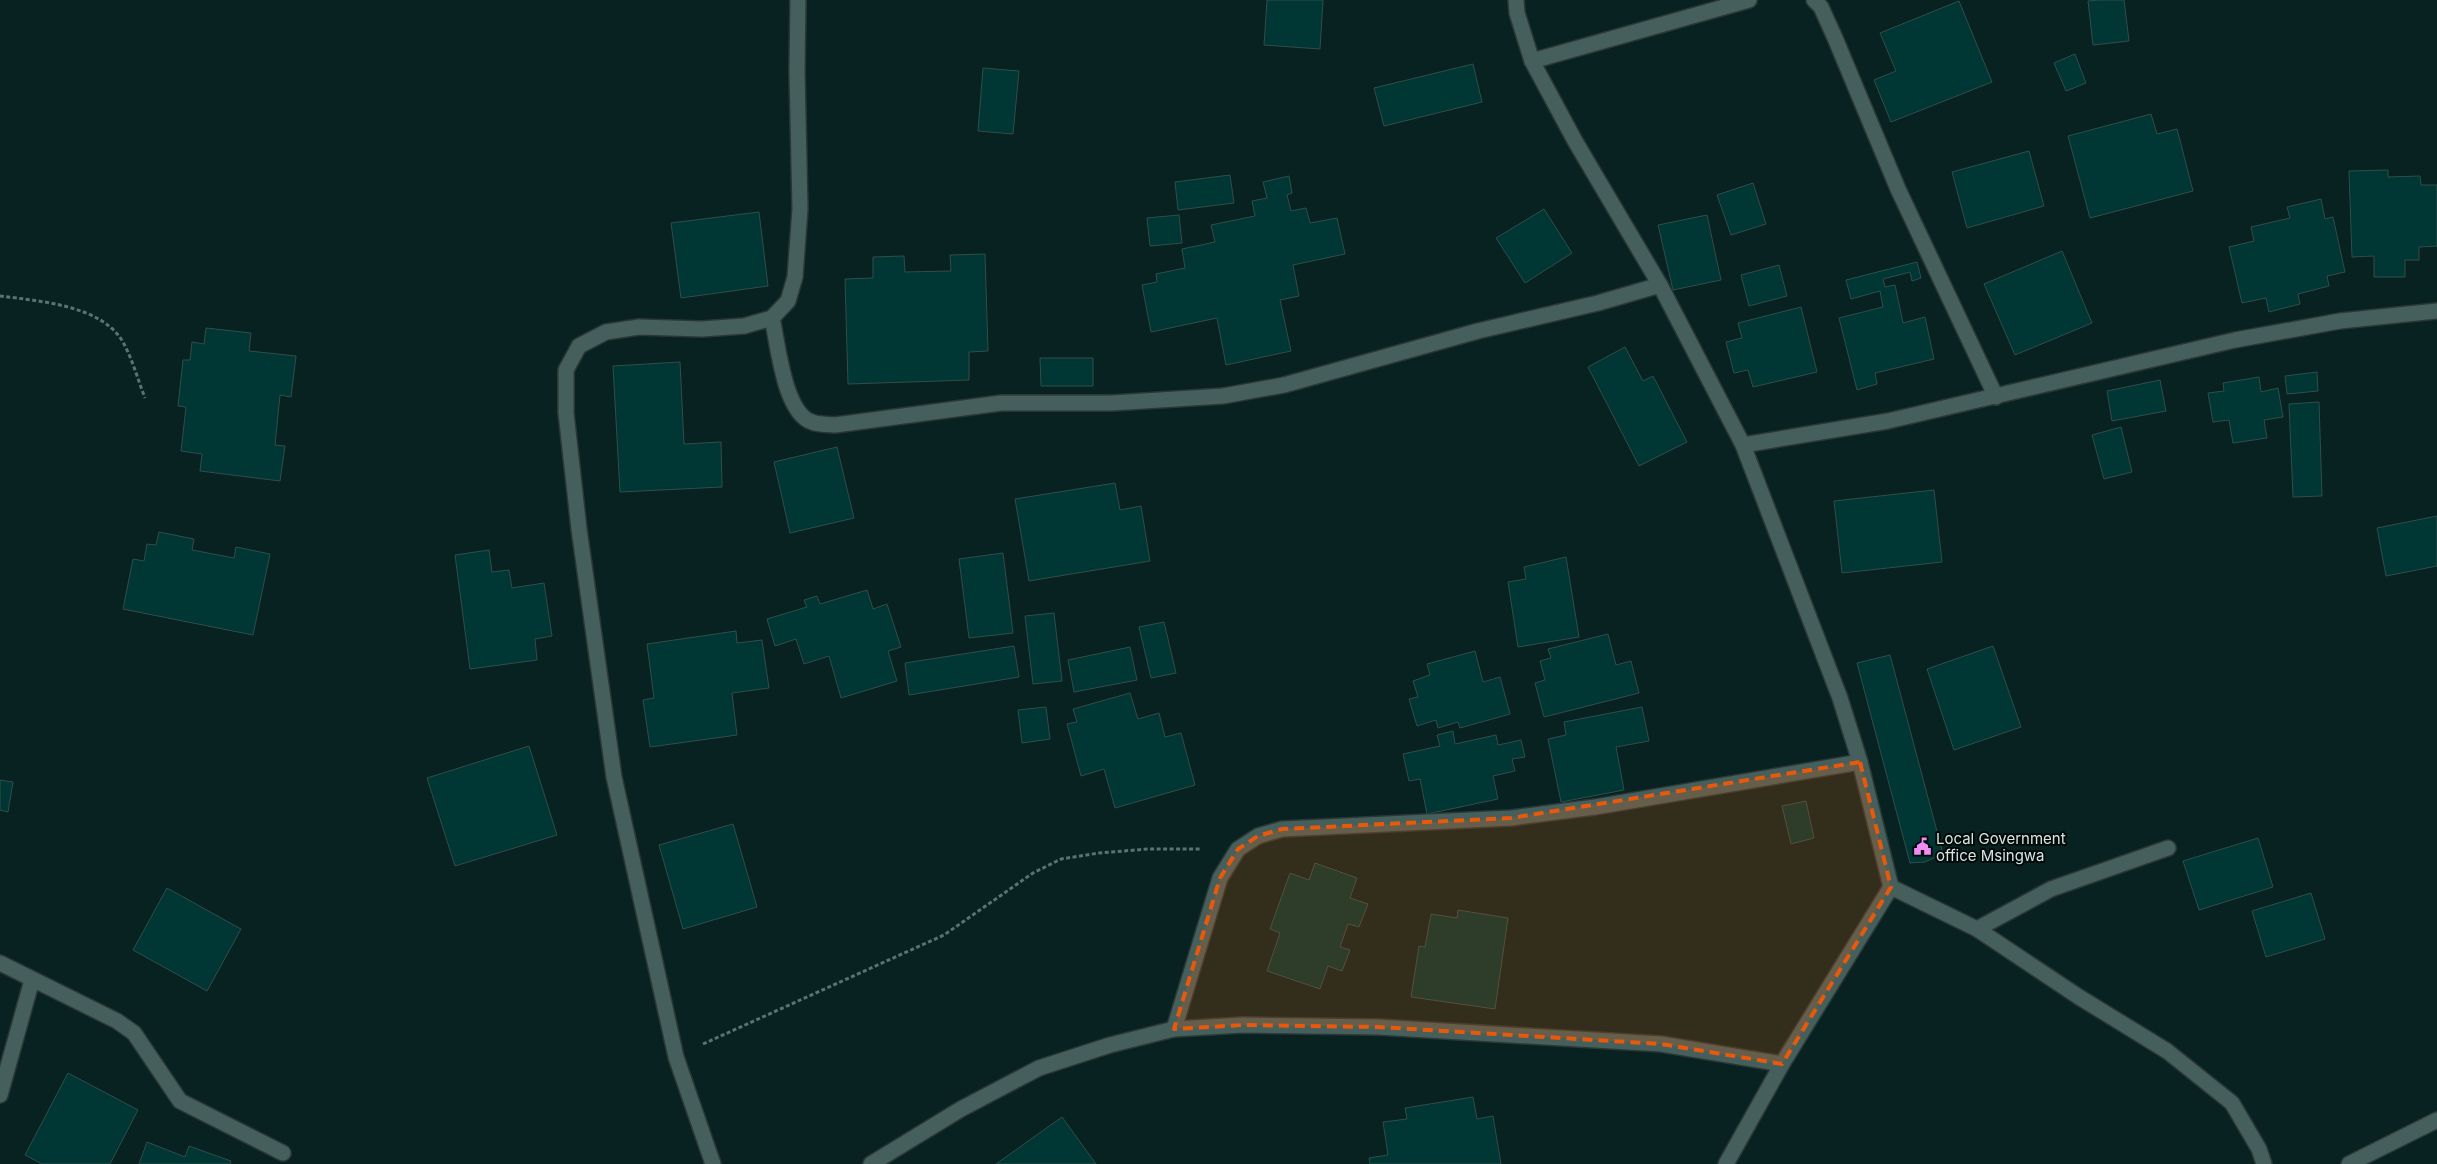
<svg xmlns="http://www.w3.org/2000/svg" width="2437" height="1164" font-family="Inter,sans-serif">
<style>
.building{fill:#003633;stroke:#324d4a}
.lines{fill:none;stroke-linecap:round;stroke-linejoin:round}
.street-casing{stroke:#2b3735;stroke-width:18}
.path{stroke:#5b7270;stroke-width:3;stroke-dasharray:4 2.5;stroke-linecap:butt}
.street{stroke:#445f5c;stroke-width:15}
.marked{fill:#e8590c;fill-opacity:0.2;stroke:#e8590c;stroke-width:4;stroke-dasharray:10 6;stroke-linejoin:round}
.labels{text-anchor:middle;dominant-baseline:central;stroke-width:4;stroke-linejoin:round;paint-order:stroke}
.poi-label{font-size:15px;fill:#d6e5e3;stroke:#020a09;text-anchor:start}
</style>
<rect width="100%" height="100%" fill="#072220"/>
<!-- building -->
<g class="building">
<polygon points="1267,0 1323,0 1320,49 1264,45"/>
<polygon points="2099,0 2124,0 2129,41 2093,45 2088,1"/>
<polygon points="1959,1 1992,82 1891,122 1874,80 1896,71 1880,33"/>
<polygon points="2075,54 2086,83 2066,91 2054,63"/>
<polygon points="1473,64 1482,102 1384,126 1374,88"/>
<polygon points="983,68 1019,71 1013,134 978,131"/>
<polygon points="2151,114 2157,134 2177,129 2193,191 2090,218 2068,136"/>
<polygon points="2029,151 2044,206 1967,228 1952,172"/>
<polygon points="2388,170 2388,177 2420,176 2421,185 2437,185 2437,246 2419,247 2419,260 2405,260 2405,277 2374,277 2374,256 2352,257 2349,171"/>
<polygon points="1230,175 1234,203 1178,210 1175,182"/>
<polygon points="1289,176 1292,193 1287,195 1291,211 1306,208 1310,223 1337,218 1345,254 1293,265 1299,296 1280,300 1291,351 1226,365 1217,318 1151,332 1142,285 1157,282 1156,274 1185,268 1182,249 1215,242 1211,225 1255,216 1252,201 1267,198 1263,182"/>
<polygon points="1753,183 1766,224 1731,235 1717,195"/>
<polygon points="2321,199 2325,219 2333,217 2345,272 2327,276 2329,286 2298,294 2300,304 2269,312 2266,298 2242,303 2229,247 2254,241 2251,227 2290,218 2287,207"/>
<polygon points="1544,209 1572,253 1525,283 1496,238"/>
<polygon points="759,212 768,286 681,298 671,223"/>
<polygon points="1179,215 1182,243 1150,246 1147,218"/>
<polygon points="1707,215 1721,280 1673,290 1658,225"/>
<polygon points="2062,251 2092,323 2015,355 1984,284"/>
<polygon points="985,254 988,351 969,352 969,380 848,384 845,279 873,278 873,257 904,256 905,272 951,271 950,255"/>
<polygon points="1917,262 1921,278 1912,281 1910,272 1883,279 1885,287 1895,285 1903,323 1925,317 1934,359 1875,373 1877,384 1857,390 1839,318 1883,307 1880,291 1851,299 1846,280"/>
<polygon points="1779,265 1787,296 1749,306 1741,275"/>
<polygon points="1801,307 1817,372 1753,387 1748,370 1734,373 1726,342 1742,338 1738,323"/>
<polygon points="206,328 251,333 249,351 296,356 291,397 280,395 275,445 285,446 280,481 200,471 202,454 181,451 186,407 178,406 183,360 190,360 192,342 204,344"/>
<polygon points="1625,347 1643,381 1653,376 1687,442 1639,466 1588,367"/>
<polygon points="1040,358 1093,358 1093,386 1041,386"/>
<polygon points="680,362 684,444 721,442 722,487 620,492 613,366"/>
<polygon points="2317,372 2318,391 2287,394 2285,376"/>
<polygon points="2259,377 2261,392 2278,388 2283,417 2264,420 2267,438 2233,443 2229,420 2213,422 2208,393 2224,391 2223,383"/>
<polygon points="2160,380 2166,411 2112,421 2107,391"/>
<polygon points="2319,402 2322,496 2293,497 2289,404"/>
<polygon points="2121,427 2132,472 2104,479 2092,435"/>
<polygon points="837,447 854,518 790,533 774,462"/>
<polygon points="1115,483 1120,510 1141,506 1150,561 1029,581 1015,499"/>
<polygon points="1934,490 1942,562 1842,573 1834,501"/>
<polygon points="2437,516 2437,566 2386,576 2377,528"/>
<polygon points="159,532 194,539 192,550 234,558 236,547 270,554 253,635 123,609 133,559 144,561 147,544 156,545"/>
<polygon points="489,550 492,572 509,570 512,588 544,583 552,636 535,639 537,660 470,669 455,555"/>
<polygon points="1003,553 1013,633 969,638 959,559"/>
<polygon points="1566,557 1579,637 1518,647 1508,582 1526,579 1524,567"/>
<polygon points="867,590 873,609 887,604 901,647 888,651 897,681 841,698 829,656 804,664 796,639 775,646 767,619 807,607 804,600 817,596 820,604"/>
<polygon points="1054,613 1062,681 1033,684 1025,616"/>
<polygon points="1164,622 1176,673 1151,678 1139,627"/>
<polygon points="736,631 737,643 762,640 769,688 732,693 737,735 650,747 643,700 654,698 647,644"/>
<polygon points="1608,634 1616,665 1631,661 1639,693 1544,717 1535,683 1545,680 1540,661 1551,658 1548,649"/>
<polygon points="1014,646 1019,677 909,695 905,663"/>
<polygon points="1993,646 2021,727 1954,750 1927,669"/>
<polygon points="1130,647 1137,680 1074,692 1068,660"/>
<polygon points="1475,651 1483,682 1500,677 1510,714 1460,728 1458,722 1438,728 1436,720 1417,726 1409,699 1418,697 1413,681 1430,675 1427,664"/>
<polygon points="1890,655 1943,854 1925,862 1910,863 1857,663"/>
<polygon points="1130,693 1138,719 1159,713 1165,737 1181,733 1195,785 1115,808 1104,769 1081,776 1067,724 1077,722 1073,709"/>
<polygon points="1046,707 1050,739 1022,743 1018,710"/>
<polygon points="1642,707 1649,741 1616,747 1624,790 1561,802 1548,739 1566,735 1564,722"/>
<polygon points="1453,731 1455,744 1496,735 1498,745 1521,740 1525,757 1512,759 1515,771 1493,776 1498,799 1427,814 1420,779 1409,781 1403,754 1440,746 1437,735"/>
<polygon points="529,746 557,835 455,866 427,778"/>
<polygon points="0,780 13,782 8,812 0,810"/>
<polygon points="1806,801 1814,838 1791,844 1782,806"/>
<polygon points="733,824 757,907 683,929 659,845"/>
<polygon points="2258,838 2273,887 2199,910 2183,861"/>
<polygon points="1315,863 1357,878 1350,898 1368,904 1359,927 1348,924 1340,947 1350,950 1342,971 1328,966 1320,989 1267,971 1280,933 1270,929 1290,873 1309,880"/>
<polygon points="167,888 241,929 207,991 133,950"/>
<polygon points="2311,893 2325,939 2266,957 2252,911"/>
<polygon points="1458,910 1508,918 1495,1009 1411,997 1419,946 1425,947 1431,914 1457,918"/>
<polygon points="68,1073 138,1110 110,1164 42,1164 25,1155"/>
<polygon points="1473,1097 1477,1119 1493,1116 1501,1164 1370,1164 1369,1158 1388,1155 1383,1122 1407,1119 1405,1108"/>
<polygon points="1062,1117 1096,1164 996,1164"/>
<polygon points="147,1142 185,1157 189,1146 231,1161 230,1164 139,1164"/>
</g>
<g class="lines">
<defs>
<g id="street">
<polyline points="1516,0 1517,13 1532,61 1575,141 1660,285 1743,445 1840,698 1860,762 1891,887 1782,1064 1726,1164"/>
<polyline points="1814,0 1821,7 1835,38 1898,189 1996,397"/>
<polyline points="1532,61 1749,0"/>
<path d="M772 318C778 344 784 413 812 422 819 425 828 424 835 425L1001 403H1112L1223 396 1284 385 1478 331 1598 303 1660 285"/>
<polyline points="1743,445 1888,421 2235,340 2340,321 2437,311"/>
<polyline points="1891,887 1977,929 2079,997 2167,1051 2232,1103 2259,1149 2264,1164"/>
<polyline points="1977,929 2051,889 2168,848"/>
<polyline points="0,963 117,1021 134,1033 180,1101 283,1153"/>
<polyline points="1174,1029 1220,878 1238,849 1258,836 1282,829 1511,818 1595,807 1860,762"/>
<polyline points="0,1095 32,980"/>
<polyline points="713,1164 676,1057 614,777 579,529 566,413 566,370 579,346 606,332 639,327 702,329 744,326 772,318 788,301 795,277 800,209 797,71 798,0"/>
<polyline points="871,1164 961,1109 1039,1068 1110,1045 1174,1029 1243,1025 1378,1027 1661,1044 1782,1064"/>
<polyline points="2349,1164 2437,1120"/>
</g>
</defs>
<!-- street casing -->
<use href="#street" class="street-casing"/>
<!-- path -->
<g class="path">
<path d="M0 296C38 301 104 305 124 344 133 361 138 380 145 398"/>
<polyline points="703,1044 944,935 1033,873 1061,859 1099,853 1148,849 1202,849"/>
</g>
<!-- street -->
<use href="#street" class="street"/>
</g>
<!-- marked area -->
<path class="marked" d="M1860 762 1891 887 1782 1064 1661 1044 1378 1027 1243 1025 1174 1029 1220 878 1238 849 1258 836 1282 829 1511 818Z"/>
<!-- icons -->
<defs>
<symbol id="civic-bare" viewBox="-9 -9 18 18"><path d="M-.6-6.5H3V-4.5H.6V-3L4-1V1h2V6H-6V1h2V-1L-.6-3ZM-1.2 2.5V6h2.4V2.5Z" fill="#f08bf6" stroke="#020a09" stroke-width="2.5" paint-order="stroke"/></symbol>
</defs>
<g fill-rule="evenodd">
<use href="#civic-bare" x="1910" y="834" width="25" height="25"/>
</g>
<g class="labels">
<!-- poi labels -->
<g class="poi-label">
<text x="1936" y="838">Local Government<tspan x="1936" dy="17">office Msingwa</tspan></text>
</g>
</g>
</svg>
